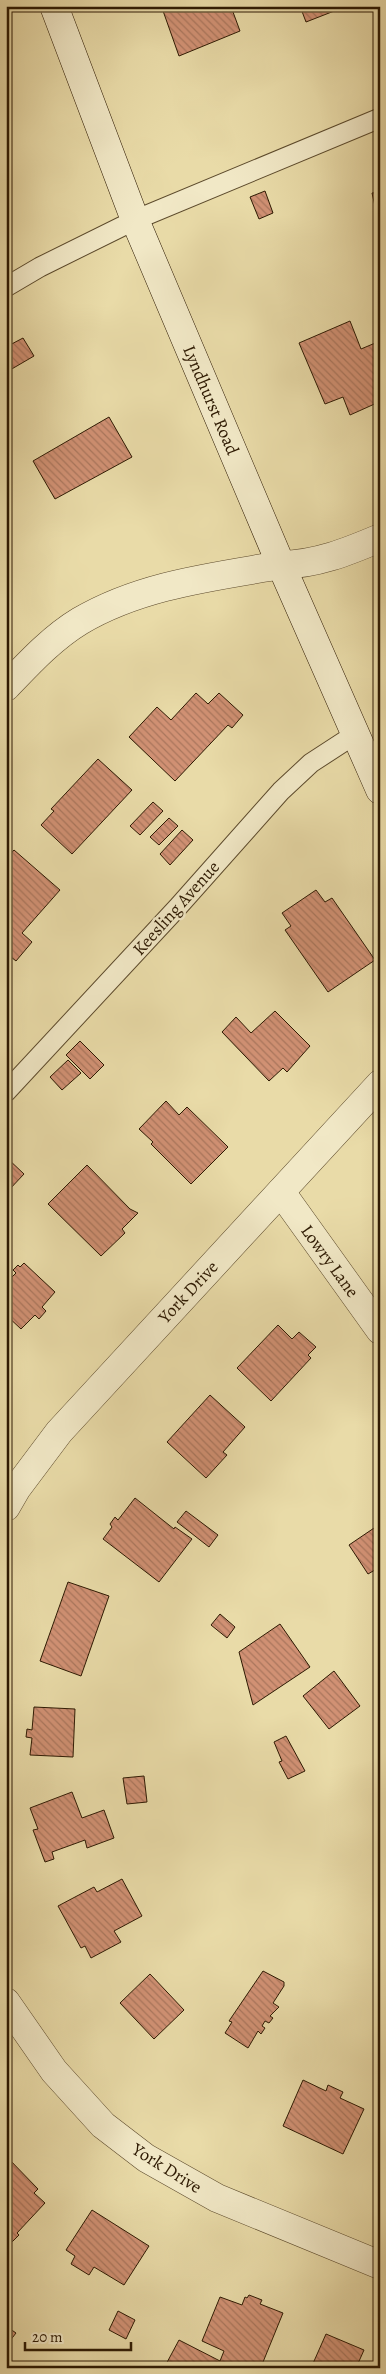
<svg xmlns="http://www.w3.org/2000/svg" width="386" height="2374" font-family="Alegreya,serif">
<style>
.building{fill:url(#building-back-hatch);stroke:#2d1902}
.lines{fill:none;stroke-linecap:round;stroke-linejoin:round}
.lane-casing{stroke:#5c4a2c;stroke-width:21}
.street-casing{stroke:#5c4a2c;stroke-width:29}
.secondary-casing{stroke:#2d1902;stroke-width:29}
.lane{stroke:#f1e8c6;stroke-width:19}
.street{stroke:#f1e8c6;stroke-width:28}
.secondary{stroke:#f1e8c6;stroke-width:28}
.labels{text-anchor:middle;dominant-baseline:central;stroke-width:5;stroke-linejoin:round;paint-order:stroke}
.street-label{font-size:18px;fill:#2d1902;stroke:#f1e8c6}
</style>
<defs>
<pattern id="building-back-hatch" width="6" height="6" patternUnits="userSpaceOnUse" patternTransform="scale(1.25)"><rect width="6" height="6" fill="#d19174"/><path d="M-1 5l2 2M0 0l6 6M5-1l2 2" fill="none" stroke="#aa765d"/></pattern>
</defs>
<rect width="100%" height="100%" fill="#e9dba8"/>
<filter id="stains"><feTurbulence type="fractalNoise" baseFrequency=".004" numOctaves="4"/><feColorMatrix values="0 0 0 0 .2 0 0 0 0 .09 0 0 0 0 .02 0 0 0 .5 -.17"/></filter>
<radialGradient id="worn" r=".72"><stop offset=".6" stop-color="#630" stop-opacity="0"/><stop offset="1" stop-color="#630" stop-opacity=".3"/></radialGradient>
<!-- building -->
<g class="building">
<polygon points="168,6 234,6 236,11 233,12 240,31 179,56 162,8"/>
<polygon points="300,6 347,6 306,22"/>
<polygon points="265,191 273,213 259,219 250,197"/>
<polygon points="380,192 380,214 377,215 372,193"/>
<polygon points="350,321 361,349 380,341 380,404 379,402 350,415 343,397 325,404 299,343"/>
<polygon points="23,338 34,356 10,370 6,363 6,347"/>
<polygon points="109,417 132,457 55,499 33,461"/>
<polygon points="196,693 208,704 219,693 243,715 232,728 228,725 175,781 129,737 157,707 171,720"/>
<polygon points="98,759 132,790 72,854 41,825 54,811 51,809"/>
<polygon points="153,802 163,811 140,835 130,826"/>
<polygon points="169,818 178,826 159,845 150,837"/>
<polygon points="182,830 193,840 170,865 160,854"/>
<polygon points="14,850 60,890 22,933 32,942 16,961 6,953 6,859"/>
<polygon points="316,890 325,902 332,898 375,960 328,992 285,930 291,926 282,913"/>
<polygon points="275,1011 310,1046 287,1072 283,1068 269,1081 222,1032 236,1017 251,1033"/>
<polygon points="80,1041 104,1065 90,1079 66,1055"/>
<polygon points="68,1060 81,1073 62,1090 50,1077"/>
<polygon points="166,1101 179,1115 187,1107 228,1147 191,1184 151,1144 153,1142 139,1129"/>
<polygon points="6,1157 24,1174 8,1191 6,1189"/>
<polygon points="87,1165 130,1209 138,1213 122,1229 125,1233 101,1256 48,1204"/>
<polygon points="24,1263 55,1292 42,1307 46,1311 39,1319 35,1315 21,1329 6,1315 6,1283 16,1273 13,1270 18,1265 20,1267"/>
<polygon points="278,1325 292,1339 299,1332 316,1347 308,1355 311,1358 271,1401 237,1368"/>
<polygon points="210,1395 245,1427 223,1452 227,1455 206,1478 167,1442"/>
<polygon points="135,1498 174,1529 175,1527 192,1539 159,1582 103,1539 112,1527 110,1524 115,1517 118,1520"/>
<polygon points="186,1511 218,1535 209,1547 177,1522"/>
<polygon points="380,1524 380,1567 368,1574 349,1545"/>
<polygon points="68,1582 109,1596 81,1676 40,1661"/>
<polygon points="220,1614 235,1627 227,1638 211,1625"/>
<polygon points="280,1624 310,1667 253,1705 239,1652"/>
<polygon points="334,1671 360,1706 329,1729 303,1696"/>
<polygon points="34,1707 75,1709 73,1757 30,1755 32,1738 26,1737 27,1729 32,1730"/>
<polygon points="286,1736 305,1771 288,1779 279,1762 282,1761 274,1742"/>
<polygon points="144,1776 147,1802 127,1804 123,1778"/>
<polygon points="72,1792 82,1818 104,1810 114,1838 87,1848 85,1840 52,1852 54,1859 45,1862 33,1830 38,1829 30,1808"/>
<polygon points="122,1879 142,1916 114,1931 121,1942 91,1958 85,1946 81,1948 58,1906 94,1887 97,1892"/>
<polygon points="263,1971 284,1982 284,1986 273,2003 279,2007 270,2016 273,2018 269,2023 265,2021 262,2026 265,2028 261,2034 258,2031 248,2048 225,2033 232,2022 229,2021"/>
<polygon points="150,1974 184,2010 154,2039 120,2003"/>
<polygon points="303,2080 326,2091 328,2085 343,2092 340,2098 364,2109 343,2154 283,2126"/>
<polygon points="6,2156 38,2189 34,2193 45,2203 17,2233 19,2235 6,2248"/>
<polygon points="92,2210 149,2246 124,2285 94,2267 89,2275 71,2264 75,2256 66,2250"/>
<polygon points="249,2295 262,2300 260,2304 283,2313 261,2367 251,2363 249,2368 232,2368 225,2365 223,2368 164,2368 179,2340 220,2361 224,2351 202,2341 220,2297 242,2305 245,2297 247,2298"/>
<polygon points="118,2311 135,2320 126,2339 109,2330"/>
<polygon points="6,2326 16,2333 6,2346"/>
<polygon points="326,2334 364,2350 356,2368 311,2368"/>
</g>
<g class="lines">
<defs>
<g id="lane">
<polyline points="6,287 40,267 135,220 380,118"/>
<polyline points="6,1092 177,908 281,791 311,763 354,735"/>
</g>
<g id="street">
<path d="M6 687C29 663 52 638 80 621 141 585 212 577 281 565 317 564 347 552 380 538"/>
<polyline points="281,1192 380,1330"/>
<polyline points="6,1507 17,1488 59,1432 380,1084"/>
<polyline points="6,2002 54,2071 103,2125 146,2158 217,2198 380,2265"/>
</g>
<polyline id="secondary" points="54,6 135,220 281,565 380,790"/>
</defs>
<!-- lane casing -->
<use href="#lane" class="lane-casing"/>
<!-- street casing -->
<use href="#street" class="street-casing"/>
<!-- secondary casing -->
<use href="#secondary" class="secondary-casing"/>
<!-- lane -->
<use href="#lane" class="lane"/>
<!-- street -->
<use href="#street" class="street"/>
<!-- secondary -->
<use href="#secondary" class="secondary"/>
</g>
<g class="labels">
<!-- street labels -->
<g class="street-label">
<text transform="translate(211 400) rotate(67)">Lyndhurst Road</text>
<text transform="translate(176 908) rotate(-48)">Keesling Avenue</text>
<text transform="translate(330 1261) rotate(54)">Lowry Lane</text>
<text transform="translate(188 1292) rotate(-47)">York Drive</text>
<text transform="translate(167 2168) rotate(32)">York Drive</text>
</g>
</g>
<!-- margin -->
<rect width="386" height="2374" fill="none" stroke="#e9dba8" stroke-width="25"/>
<rect x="8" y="8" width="371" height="2359" fill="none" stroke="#2d1902" stroke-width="2.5"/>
<rect x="12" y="12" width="361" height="2349" fill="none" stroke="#2d1902"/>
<!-- scale -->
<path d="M25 2342v8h106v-8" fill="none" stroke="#2d1902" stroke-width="2.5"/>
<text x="32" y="2342" font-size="15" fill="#2d1902" stroke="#f1e8c6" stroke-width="4" paint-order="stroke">20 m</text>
<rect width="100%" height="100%" filter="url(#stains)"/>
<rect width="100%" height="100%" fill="url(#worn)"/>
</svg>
